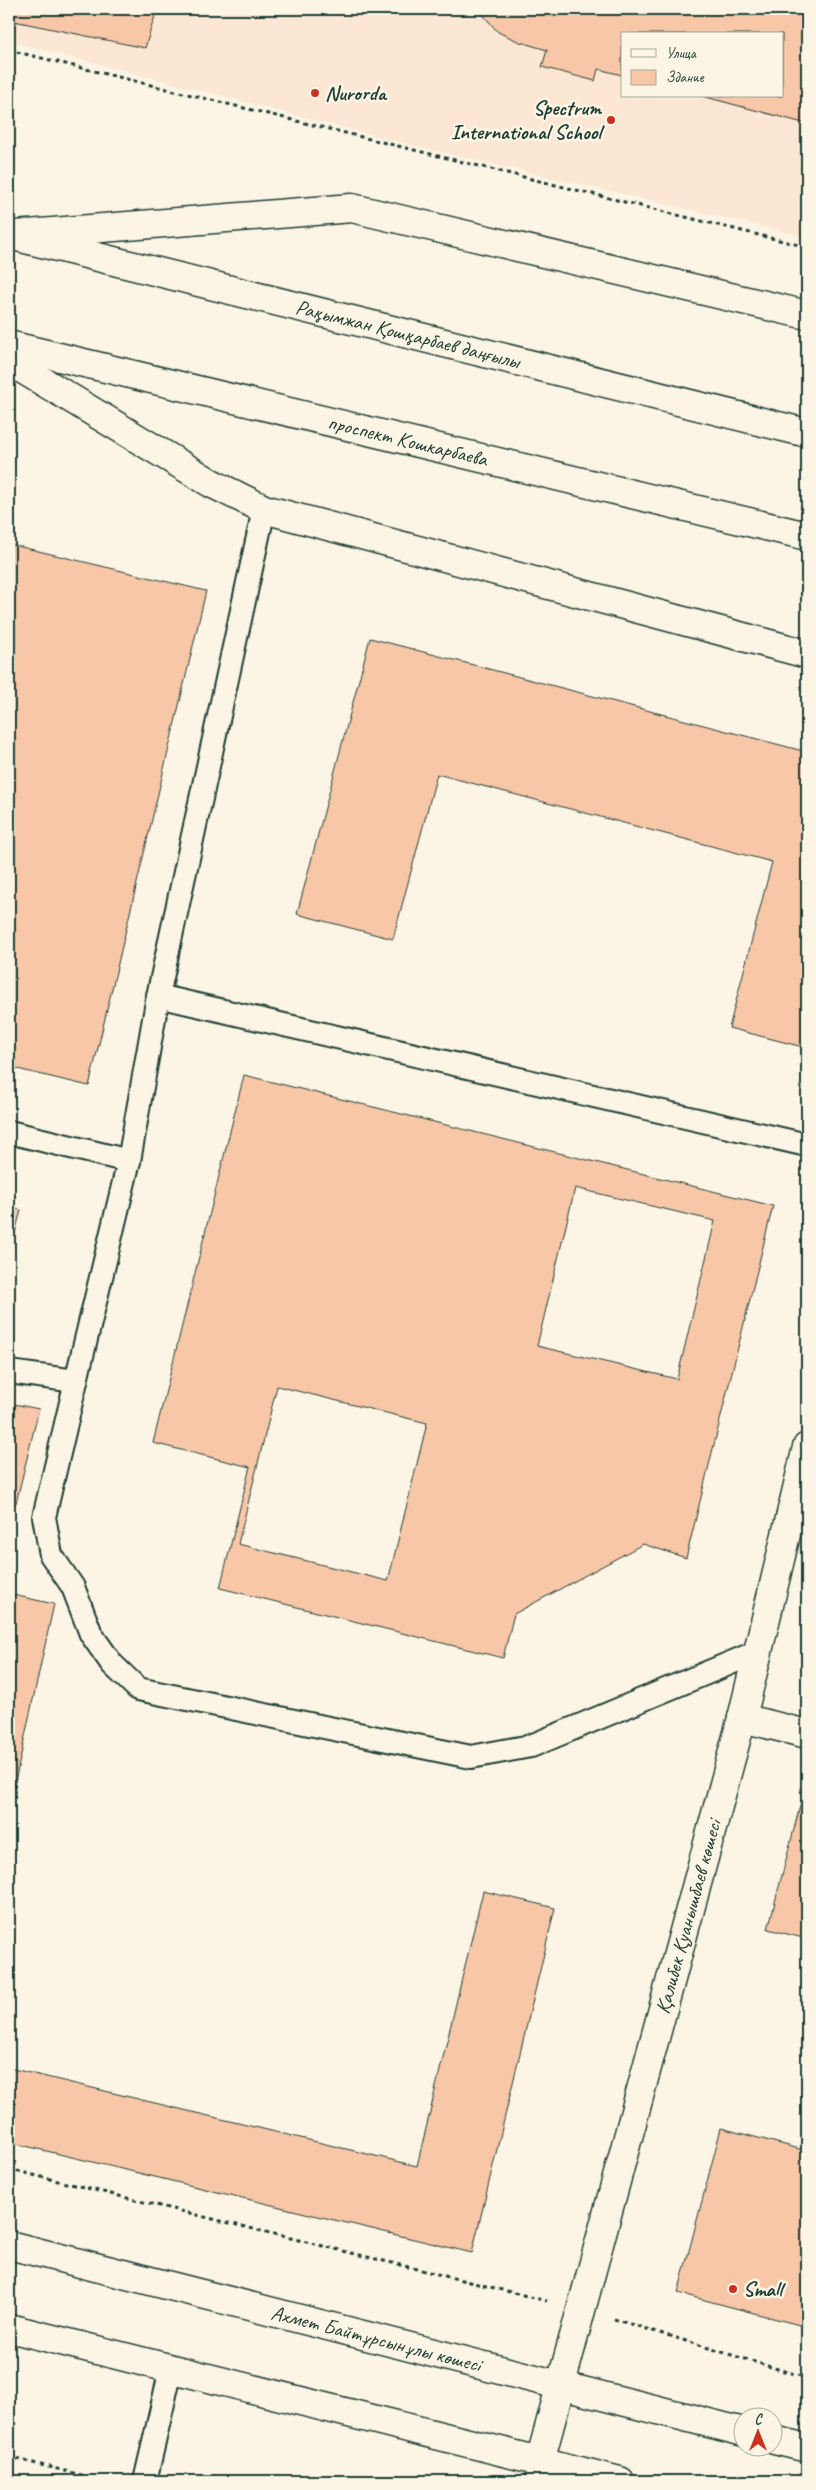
<svg xmlns="http://www.w3.org/2000/svg" width="816" height="2490" font-family="Caveat,sans-serif">
<style>
.built{fill:#fbe7d3;fill-rule:evenodd}
.building{fill:#f8c7a8;stroke:#1f3d34;fill-rule:evenodd}
.lines{fill:none;stroke-linecap:round;stroke-linejoin:round}
.service-casing{stroke:#1f3d34;stroke-width:26}
.minor-casing{stroke:#1f3d34;stroke-width:31}
.tertiary-casing{stroke:#1f3d34;stroke-width:31}
.secondary-casing{stroke:#1f3d34;stroke-width:31}
.path{stroke:#1f3d34;stroke-width:3;stroke-dasharray:4 4;stroke-linecap:butt}
.service{stroke:#fcf5e5;stroke-width:22}
.minor{stroke:#fcf5e5;stroke-width:28}
.tertiary{stroke:#fcf5e5;stroke-width:28}
.secondary{stroke:#fcf5e5;stroke-width:28}
.poi-dot{fill:#c8321e;stroke:#fcf5e5;stroke-width:2}
.labels{text-anchor:middle;dominant-baseline:central;stroke-width:5;stroke-linejoin:round;paint-order:stroke}
.poi-label{font-size:21px;font-weight:bold;fill:#1f3d34;stroke:#fcf5e5;text-anchor:start}
.street-label{font-size:21px;fill:#1f3d34;stroke:#fcf5e5}
</style>
<rect width="100%" height="100%" fill="#fcf5e5"/>
<filter id="ink" filterUnits="userSpaceOnUse"><feTurbulence type="fractalNoise" baseFrequency=".02" numOctaves="2"/><feDisplacementMap in="SourceGraphic" scale="10" xChannelSelector="R" yChannelSelector="G"/><feConvolveMatrix kernelMatrix="1 2 1 2 8 2 1 2 1" color-interpolation-filters="sRGB"/></filter>
<g filter="url(#ink)">
<!-- built -->
<path class="built" d="M9 9H807V237L410 145 9 41ZM622 34H782V96H622Z"/>
<!-- building -->
<g class="building">
<polygon points="9,9 157,9 145,48 9,20"/>
<polygon points="478,9 807,9 807,124 702,96 782,96 782,34 622,34 622,75 598,69 595,81 542,67 547,50 520,42 498,32"/>
<polygon points="9,544 206,591 89,1086 9,1067"/>
<polygon points="370,638 807,752 807,1048 729,1028 772,862 437,774 393,939 297,914"/>
<path d="M244 1075 773 1206 686 1558 643 1544 514 1614 503 1658 220 1588 250 1467 153 1443ZM575 1188 715 1221 677 1379 537 1346ZM277 1386 427 1423 388 1581 238 1544Z"/>
<polygon points="9,1207 21,1210 9,1256"/>
<polygon points="9,1403 39,1409 16,1503 9,1502"/>
<polygon points="9,1594 54,1604 9,1809"/>
<polygon points="807,1779 807,1939 768,1929"/>
<polygon points="483,1891 555,1908 472,2253 9,2142 9,2068 417,2166"/>
<polygon points="721,2128 807,2151 807,2327 678,2293"/>
</g>
<g class="lines">
<defs>
<g id="service">
<polyline points="158,996 807,1145"/>
<polyline points="9,1132 129,1161"/>
<polyline points="9,1372 76,1381 129,1161 158,996 264,509"/>
<polyline points="76,1381 44,1517 51,1555 73,1587 91,1634 112,1664 138,1689 471,1757 531,1746 757,1652"/>
<polyline points="145,2481 171,2369"/>
<polyline points="536,2481 540,2461"/>
</g>
<g id="minor">
<polyline points="15,235 352,208 807,315"/>
<polyline points="9,361 211,483 264,509 807,654"/>
<polyline points="742,1718 807,1734"/>
</g>
<g id="tertiary">
<path id="s1" d="M9 2245 744 2432"/>
<polyline points="9,2328 620,2481"/>
<polyline points="774,2440 807,2448"/>
<path id="s2" d="M540 2461 742 1718 807 1447"/>
</g>
<g id="secondary">
<path id="s3" d="M9 235 807 433"/>
<path id="s4" d="M9 345 807 536"/>
</g>
</defs>
<!-- service casing -->
<use href="#service" class="service-casing"/>
<!-- minor casing -->
<use href="#minor" class="minor-casing"/>
<!-- tertiary casing -->
<use href="#tertiary" class="tertiary-casing"/>
<!-- secondary casing -->
<use href="#secondary" class="secondary-casing"/>
<!-- path -->
<g class="path">
<polyline points="9,50 807,247"/>
<polyline points="9,2169 547,2301"/>
<polyline points="614,2319 807,2378"/>
<polyline points="9,2457 105,2481"/>
</g>
<!-- service -->
<use href="#service" class="service"/>
<!-- minor -->
<use href="#minor" class="minor"/>
<!-- tertiary -->
<use href="#tertiary" class="tertiary"/>
<!-- secondary -->
<use href="#secondary" class="secondary"/>
</g>
</g>
<!-- markers -->
<g class="poi-dot">
<circle cx="315" cy="93" r="5"/>
<circle cx="611" cy="120" r="5"/>
<circle cx="733" cy="2289" r="5"/>
</g>
<g class="labels">
<!-- poi labels -->
<g class="poi-label">
<text x="325" y="93">Nurorda</text>
<text x="601" y="108" text-anchor="end">Spectrum<tspan x="601" dy="24">International School</tspan></text>
<text x="743" y="2289">Small</text>
</g>
<!-- street labels -->
<g class="street-label">
<text stroke="none"><textPath href="#s3" startOffset="411">Рақымжан Қошқарбаев даңғылы</textPath></text>
<text stroke="none"><textPath href="#s4" startOffset="410">проспект Кошкарбаева</textPath></text>
<text stroke="none"><textPath href="#s2" startOffset="564">Қалибек Қуанышбаев көшесі</textPath></text>
<text stroke="none"><textPath href="#s1" startOffset="379">Ахмет Байтұрсынұлы көшесі</textPath></text>
</g>
</g>
<!-- margin -->
<rect width="816" height="2490" fill="none" stroke="#fcf5e5" stroke-width="30"/>
<rect x="15" y="15" width="786" height="2460" fill="none" stroke="#1f3d34" stroke-width="2" filter="url(#ink)"/>
<!-- legend -->
<rect x="621" y="32" width="162" height="65" fill="#fcf5e5" stroke="#a4ab9e"/>
<rect x="631" y="49" width="25" height="8" fill="#fcf5e5" stroke="#a4ab9e"/>
<text x="666" y="58" font-size="15" fill="#1f3d34">Улица</text>
<rect x="631" y="70" width="25" height="15" fill="#f8c7a8" stroke="#a4ab9e"/>
<text x="666" y="82" font-size="15" fill="#1f3d34">Здание</text>
<!-- north arrow -->
<g transform="translate(758 2432)"><circle r="24" fill="#fcf5e5" stroke="#a4ab9e"/>
<path d="M0-4L9 19L0 12L-9 19Z" fill="#c8321e"/>
<text y="-8" font-size="14" font-weight="bold" text-anchor="middle" fill="#1f3d34">С</text>
</g>
</svg>
